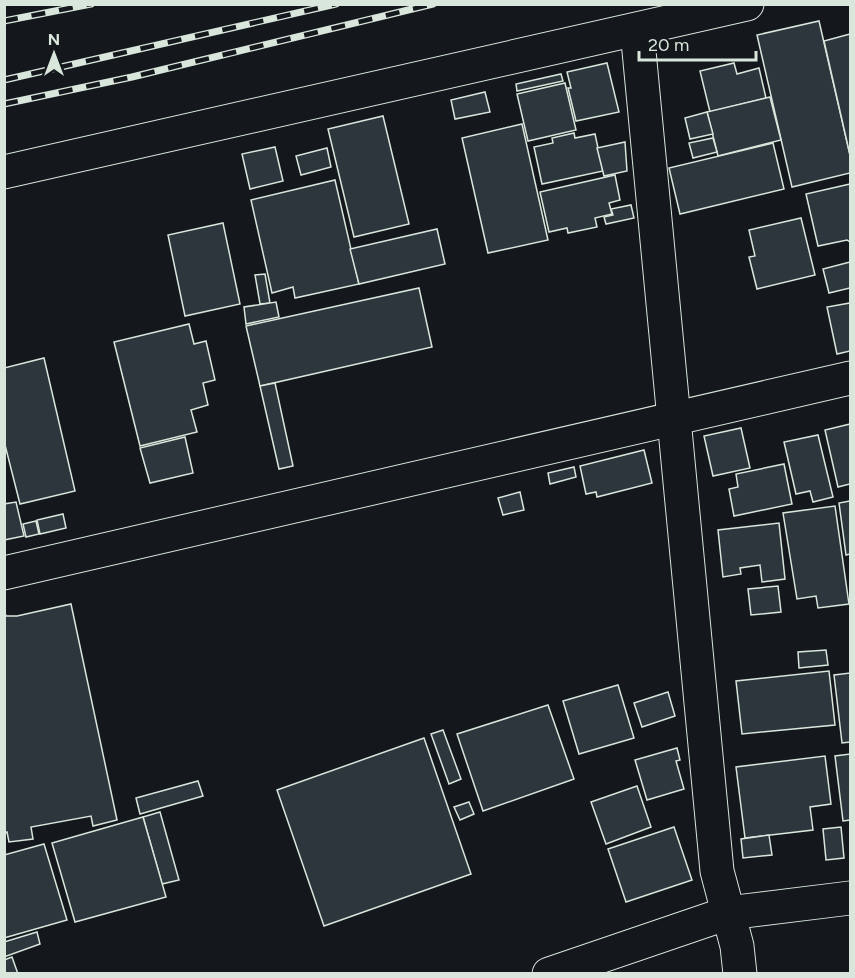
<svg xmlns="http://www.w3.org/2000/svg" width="855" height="978" font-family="Figtree,sans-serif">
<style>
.building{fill:#2c363c;stroke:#d8e6dc;stroke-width:1.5}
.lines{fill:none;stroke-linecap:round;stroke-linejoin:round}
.minor-casing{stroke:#d8e6dc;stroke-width:35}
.minor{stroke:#14181c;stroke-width:33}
.rail-casing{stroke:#d8e6dc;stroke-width:7}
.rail{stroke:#14181c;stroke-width:4.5;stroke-dasharray:14;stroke-linecap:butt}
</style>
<rect width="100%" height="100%" fill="#14181c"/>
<!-- building -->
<g class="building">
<polygon points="819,21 850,155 850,173 792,187 757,35"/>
<polygon points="850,34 850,155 824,41"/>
<polygon points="607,63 619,112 576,121 568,88 571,88 567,72"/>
<polygon points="734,63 737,74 759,68 766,98 710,112 700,71"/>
<polygon points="561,74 563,81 517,91 516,84"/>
<polygon points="565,83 576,130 528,141 517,94"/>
<polygon points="485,92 490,112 455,119 451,100"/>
<polygon points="770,97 781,140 718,156 707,112"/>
<polygon points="707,112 713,134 690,139 685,118"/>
<polygon points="383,116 409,224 354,237 328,129"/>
<polygon points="522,124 548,240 488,253 462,138"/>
<polygon points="574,133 575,138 595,134 603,171 542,184 534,147 553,143 552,138"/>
<polygon points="713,138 717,152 693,158 689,143"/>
<polygon points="625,142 627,171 604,176 597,148"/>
<polygon points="773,143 784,189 680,214 669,168"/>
<polygon points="275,147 283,181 250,189 242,154"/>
<polygon points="327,148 331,167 301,175 296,156"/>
<polygon points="615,175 620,200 609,203 612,214 595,218 597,227 568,233 567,228 549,232 540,192"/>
<polygon points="335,180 359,284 295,298 293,287 272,293 251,200"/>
<polygon points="850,184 850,242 847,240 818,246 806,194"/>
<polygon points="631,205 634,218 606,224 604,217 613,215 611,209"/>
<polygon points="801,218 815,275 757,289 749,257 755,256 749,230"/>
<polygon points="223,223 240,304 185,316 168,235"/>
<polygon points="437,229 445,264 359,284 350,249"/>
<polygon points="850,262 850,288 829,293 823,269"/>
<polygon points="265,274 270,303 260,304 255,275"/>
<polygon points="419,288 432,347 260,386 246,326"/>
<polygon points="276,302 279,317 246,324 244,307"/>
<polygon points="850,303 850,351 837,354 827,307"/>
<polygon points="189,324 194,344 206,341 215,380 203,383 208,405 191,410 197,432 140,446 114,342"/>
<polygon points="44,358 75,491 20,504 4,441 4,368"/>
<polygon points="275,383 293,466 279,469 260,386"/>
<polygon points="850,424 850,484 838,487 825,430"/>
<polygon points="741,428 750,468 713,476 704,436"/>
<polygon points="818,435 833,497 813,502 810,491 796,494 784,442"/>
<polygon points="185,437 193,473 150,483 140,448"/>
<polygon points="644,450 652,483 597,497 596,492 586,494 580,466"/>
<polygon points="784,464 792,504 734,516 729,489 738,487 736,474"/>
<polygon points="574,467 576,477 550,484 548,473"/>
<polygon points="520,492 524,510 503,515 498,498"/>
<polygon points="850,501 850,554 846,555 839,503"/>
<polygon points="16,502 24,536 4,540 4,504"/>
<polygon points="835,506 849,604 818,608 816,596 797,599 783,513"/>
<polygon points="63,514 66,528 40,534 37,520"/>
<polygon points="36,521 39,534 26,537 23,524"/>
<polygon points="779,523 785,579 762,582 760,565 740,568 741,574 723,577 718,530"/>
<polygon points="778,586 781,612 751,615 748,589"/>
<polygon points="71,604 117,820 93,826 91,816 31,827 33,839 9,842 7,832 4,833 4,609 6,616 17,616"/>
<polygon points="826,650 828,665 799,668 798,652"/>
<polygon points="829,671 835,725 742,734 736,681"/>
<polygon points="850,673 850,742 842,743 834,675"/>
<polygon points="618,685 634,738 579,754 563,701"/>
<polygon points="668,692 675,716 642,727 634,703"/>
<polygon points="548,705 574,779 483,811 457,734"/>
<polygon points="443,730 461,779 449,784 431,734"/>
<polygon points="424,738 471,874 324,926 277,790"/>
<polygon points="677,748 680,760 676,761 684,789 647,800 635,760"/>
<polygon points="850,754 850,820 843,821 835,756"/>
<polygon points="825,756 831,804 810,807 813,830 745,838 736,767"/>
<polygon points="198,781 203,796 140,814 136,798"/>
<polygon points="637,786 651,827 606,844 591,802"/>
<polygon points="469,802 474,814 460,820 454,807"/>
<polygon points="160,812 179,880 162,884 143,817"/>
<polygon points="143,817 166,897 75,922 52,843"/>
<polygon points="674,827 692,880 626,902 608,849"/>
<polygon points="841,827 844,858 826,860 823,829"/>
<polygon points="769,835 772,855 743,858 741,839"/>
<polygon points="44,844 67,920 4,938 4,855"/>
<polygon points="37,932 40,944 4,957 4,942"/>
<polygon points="12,957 18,974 4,974 4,960"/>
</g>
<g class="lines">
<defs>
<g id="minor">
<polyline points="637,30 717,871 737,946 740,974"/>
<polyline points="4,172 747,4"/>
<polyline points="4,573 850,378"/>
<polyline points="549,974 728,913 850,898"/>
</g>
</defs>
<!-- minor casing -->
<use href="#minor" class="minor-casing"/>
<!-- minor -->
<use href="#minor" class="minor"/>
<defs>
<g id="rail">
<polyline points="4,21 91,4"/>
<polyline points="4,80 336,4"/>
<polyline points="4,104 132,77 433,4"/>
</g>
</defs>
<!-- rail casing -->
<use href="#rail" class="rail-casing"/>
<!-- rail -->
<use href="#rail" class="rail"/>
</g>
<!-- border -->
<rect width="855" height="978" fill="none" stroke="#d8e6dc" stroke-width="12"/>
<!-- north arrow -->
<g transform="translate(54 54)" stroke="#14181c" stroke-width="4.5" paint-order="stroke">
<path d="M0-4.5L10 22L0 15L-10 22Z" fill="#d8e6dc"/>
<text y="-9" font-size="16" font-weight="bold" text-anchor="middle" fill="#d8e6dc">N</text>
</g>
<!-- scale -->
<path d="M639 51v9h117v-9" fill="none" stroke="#d8e6dc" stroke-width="3"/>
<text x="648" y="51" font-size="18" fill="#d8e6dc" stroke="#14181c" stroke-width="4.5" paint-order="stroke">20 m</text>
</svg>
